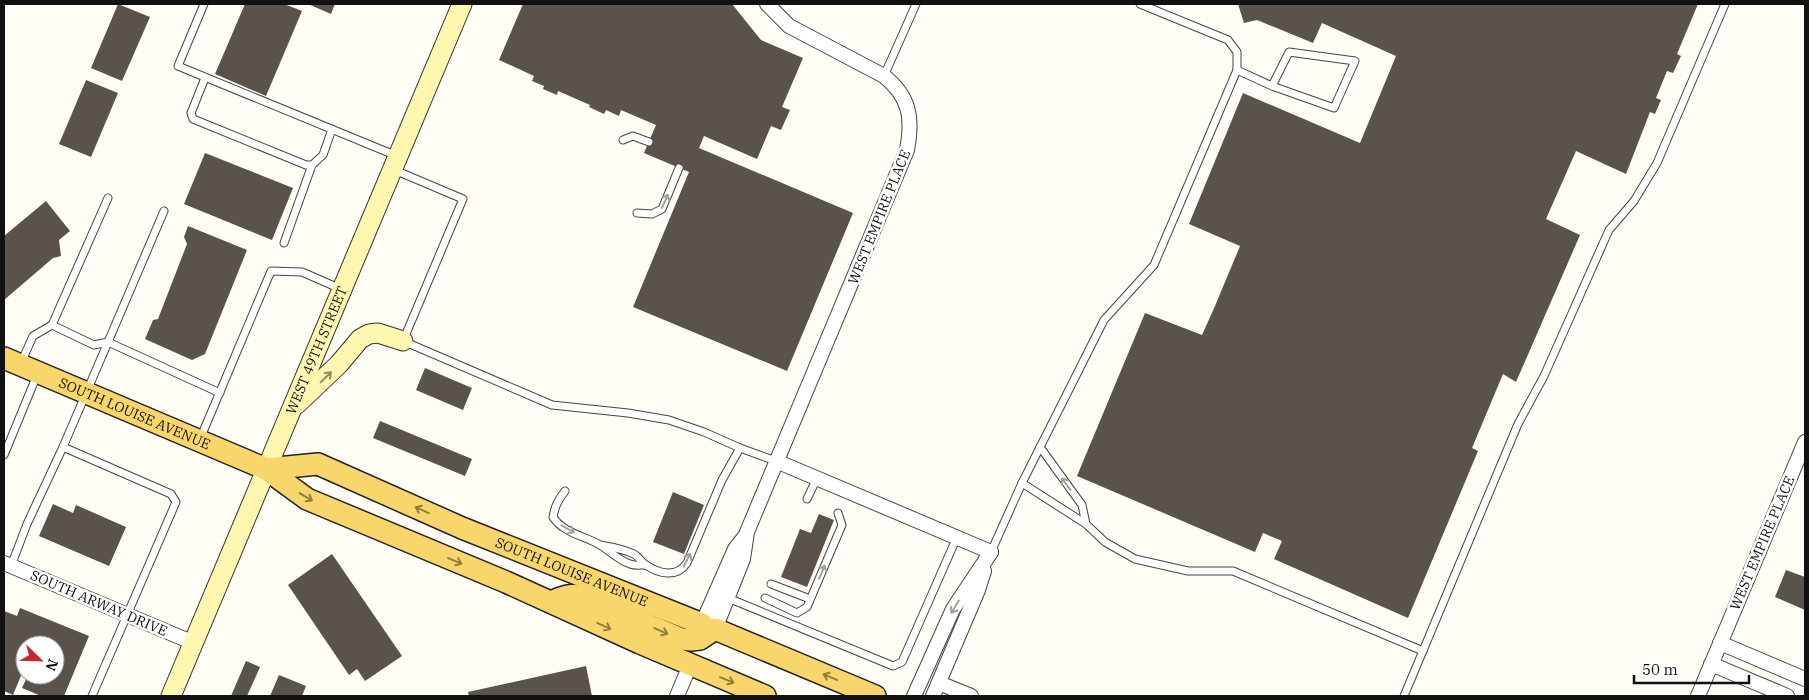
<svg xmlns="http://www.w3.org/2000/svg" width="1809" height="700" font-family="'IBM Plex Serif',serif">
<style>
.building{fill:#5a524d}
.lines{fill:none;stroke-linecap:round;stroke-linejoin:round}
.service-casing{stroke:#444;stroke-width:9}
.minor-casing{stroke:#444;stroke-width:16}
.secondary-casing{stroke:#333;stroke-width:21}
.primary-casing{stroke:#222;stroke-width:24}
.service{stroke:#fff;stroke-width:7}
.minor{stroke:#fff;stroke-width:14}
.secondary{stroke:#fff6b0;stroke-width:19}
.primary{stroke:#f9d66b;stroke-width:21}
.oneway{stroke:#a0a0a0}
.oneway2{stroke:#948f68}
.oneway3{stroke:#917d42}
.labels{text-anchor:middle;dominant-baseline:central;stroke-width:5;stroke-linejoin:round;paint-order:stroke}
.street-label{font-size:14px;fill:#111;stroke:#fff}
</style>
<rect width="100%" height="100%" fill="#fffdf5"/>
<!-- building -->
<g class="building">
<polygon points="118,4 150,17 122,81 91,68"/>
<polygon points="245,4 284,4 302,11 266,96 215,74"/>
<polygon points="308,4 335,4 331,14"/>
<polygon points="523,4 732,4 761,40 803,58 782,107 790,110 781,130 771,126 757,159 704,136 699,148 853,213 787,371 633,307 689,172 644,153 656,125 621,110 619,116 606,110 604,114 589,107 590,105 558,91 557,95 543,89 544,86 532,81 534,76 499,60"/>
<polygon points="1238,4 1698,4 1677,54 1681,56 1673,73 1667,71 1656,98 1661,100 1655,114 1650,112 1626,174 1576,151 1546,219 1580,235 1516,382 1503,374 1472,448 1478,451 1408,618 1274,559 1282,541 1263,533 1255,552 1077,476 1145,313 1202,335 1215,306 1240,246 1189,224 1243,93 1360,143 1396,56 1322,23 1313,43 1257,20 1244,23"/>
<polygon points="86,80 118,93 91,157 59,144"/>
<polygon points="205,153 293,188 272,240 184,204"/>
<polygon points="46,201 70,231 59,240 61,256 53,258 4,300 4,236"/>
<polygon points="188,226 247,250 205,354 192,360 145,339 153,320 158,319 187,244 184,237"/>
<polygon points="425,368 472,388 463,410 416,390"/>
<polygon points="380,421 472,459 465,476 373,438"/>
<polygon points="673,492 704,505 684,554 653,542"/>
<polygon points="53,504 73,513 76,505 126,527 109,566 39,536"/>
<polygon points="819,514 834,520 807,587 781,577 800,529 811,533"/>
<polygon points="332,554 402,656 365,681 357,669 349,675 288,585"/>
<polygon points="1786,570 1805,577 1805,610 1775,597"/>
<polygon points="20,608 89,636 64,696 41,696 22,688 28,675 55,675 55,645 25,645 25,666 13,695 4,691 4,611 17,616"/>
<polygon points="246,661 260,667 247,696 231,696"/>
<polygon points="586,666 592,696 469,696 468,692"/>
<polygon points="279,675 306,686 302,696 270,696"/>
</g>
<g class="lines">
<defs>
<g id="service">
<polyline points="204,4 178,66 397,156"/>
<polyline points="1237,70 1272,86 1334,108 1355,61 1289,52 1272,86"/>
<polyline points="884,76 916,4"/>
<polyline points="205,78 191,113 193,119 306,165 312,165 323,155 332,129"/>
<polyline points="623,140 633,136 649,142"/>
<polyline points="392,169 463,199 403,341 552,405 628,413 669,420 704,432 740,448 776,461"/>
<polyline points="164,211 108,342 220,393"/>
<polyline points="637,213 652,214 662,209 679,168"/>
<polyline points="284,243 312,165"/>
<polyline points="52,325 108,198"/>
<polyline points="21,363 33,336 52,325 94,345 108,342"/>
<polyline points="200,439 271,271 302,272 341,289"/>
<polyline points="1040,447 1082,505 1086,524"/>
<polyline points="4,455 37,375"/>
<polyline points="1022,483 1086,524 1105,542 1135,559 1188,571 1233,571 1423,651"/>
<path d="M565 491C558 500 555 506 553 517 563 533 585 536 600 545 610 551 618 560 630 564 635 566 640 565 645 565"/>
<polyline points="807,499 817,478"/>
<path d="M600 545C612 547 623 549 634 554 639 557 641 562 646 565 659 574 677 578 687 563L722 480 740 448"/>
<polyline points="991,552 1022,483 1104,320 1154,265 1237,70 1237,52 1228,40 1140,4"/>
<polyline points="11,566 27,524 63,447"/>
<polyline points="771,584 810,599"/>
<polyline points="728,598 893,666 902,662 957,537"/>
<polyline points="765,598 797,613 807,607 842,525 838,513"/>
<polyline points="92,696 176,502 171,494 63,447 108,342"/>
<polyline points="1404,696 1518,424 1544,376 1609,230 1634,201 1657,163 1725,4"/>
</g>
<g id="minor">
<polyline points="776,461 991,552"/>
<polyline points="4,563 194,643"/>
<polyline points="702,624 735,549 746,535"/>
<path d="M715 629 743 559 747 532 907 150C913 118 910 97 884 76L789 26 767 4"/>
<polyline points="1720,643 1805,679"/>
<polyline points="1711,664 1787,696"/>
<polyline points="939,683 971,696"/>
<polyline points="677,696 690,665"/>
<polyline points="914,696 953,609 991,552"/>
<polyline points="933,696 978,590 984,571"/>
<polyline points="1698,696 1805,442"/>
</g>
<g id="secondary">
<polyline points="297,404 339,364 360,339 369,334 378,333 403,341"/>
<path id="s1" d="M171 696 462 4"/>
</g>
<g id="primary">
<path id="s2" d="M4 358 266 469 307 499 506 582 640 643 765 696"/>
<path id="s3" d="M266 469 318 464 462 528 702 624"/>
<path d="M551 602C562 597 569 594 581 596L681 639 691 640 700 639 715 629 875 696"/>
</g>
</defs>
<!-- service casing -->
<use href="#service" class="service-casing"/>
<!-- minor casing -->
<use href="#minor" class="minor-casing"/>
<!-- secondary casing -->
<use href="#secondary" class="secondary-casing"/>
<!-- primary casing -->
<use href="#primary" class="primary-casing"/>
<!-- service -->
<use href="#service" class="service"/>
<!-- minor -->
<use href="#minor" class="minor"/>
<!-- secondary -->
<use href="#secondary" class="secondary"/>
<!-- primary -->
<use href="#primary" class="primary"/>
</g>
<!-- one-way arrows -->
<defs><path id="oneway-shaft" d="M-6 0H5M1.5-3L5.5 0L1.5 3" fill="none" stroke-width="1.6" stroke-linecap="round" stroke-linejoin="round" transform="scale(1.25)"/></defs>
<g class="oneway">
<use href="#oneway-shaft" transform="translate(665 201) rotate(-66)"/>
<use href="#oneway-shaft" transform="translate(1066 484) rotate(-127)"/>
<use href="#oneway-shaft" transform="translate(568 529) rotate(29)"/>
<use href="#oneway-shaft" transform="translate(687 560) rotate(-63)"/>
<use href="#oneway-shaft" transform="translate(822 572) rotate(-67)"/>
<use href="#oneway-shaft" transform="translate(955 607) rotate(121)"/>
</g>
<use class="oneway2" href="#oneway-shaft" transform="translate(326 377) rotate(-44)"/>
<g class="oneway3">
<use href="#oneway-shaft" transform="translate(306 497) rotate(31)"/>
<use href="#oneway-shaft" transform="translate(422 510) rotate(-156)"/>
<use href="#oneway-shaft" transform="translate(455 561) rotate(23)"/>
<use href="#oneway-shaft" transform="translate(604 626) rotate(25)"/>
<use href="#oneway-shaft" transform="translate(661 631) rotate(24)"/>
<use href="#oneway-shaft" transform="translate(830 677) rotate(-157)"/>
<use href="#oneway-shaft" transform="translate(727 680) rotate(23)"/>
</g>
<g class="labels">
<!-- street labels -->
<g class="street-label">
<text transform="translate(879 217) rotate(-68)">WEST EMPIRE PLACE</text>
<text stroke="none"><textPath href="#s1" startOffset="375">WEST 49TH STREET</textPath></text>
<text stroke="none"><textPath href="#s2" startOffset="142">SOUTH LOUISE AVENUE</textPath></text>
<text transform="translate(1762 543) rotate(-67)">WEST EMPIRE PLACE</text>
<text stroke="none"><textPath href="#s3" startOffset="328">SOUTH LOUISE AVENUE</textPath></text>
<text transform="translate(99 603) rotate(23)">SOUTH ARWAY DRIVE</text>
</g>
</g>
<!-- border -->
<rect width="1809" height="700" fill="none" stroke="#111111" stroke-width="10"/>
<!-- north arrow -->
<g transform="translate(40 660) rotate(113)"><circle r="24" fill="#ffffff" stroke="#a0a0a0"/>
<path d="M0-4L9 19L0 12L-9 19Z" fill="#c4262e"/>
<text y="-8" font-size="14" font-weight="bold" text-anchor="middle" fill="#111111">N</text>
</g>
<!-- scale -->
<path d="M1634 675v8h115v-8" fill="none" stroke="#111111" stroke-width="2.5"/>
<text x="1642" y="675" font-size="15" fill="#111111" stroke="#ffffff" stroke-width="4" paint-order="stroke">50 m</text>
</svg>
